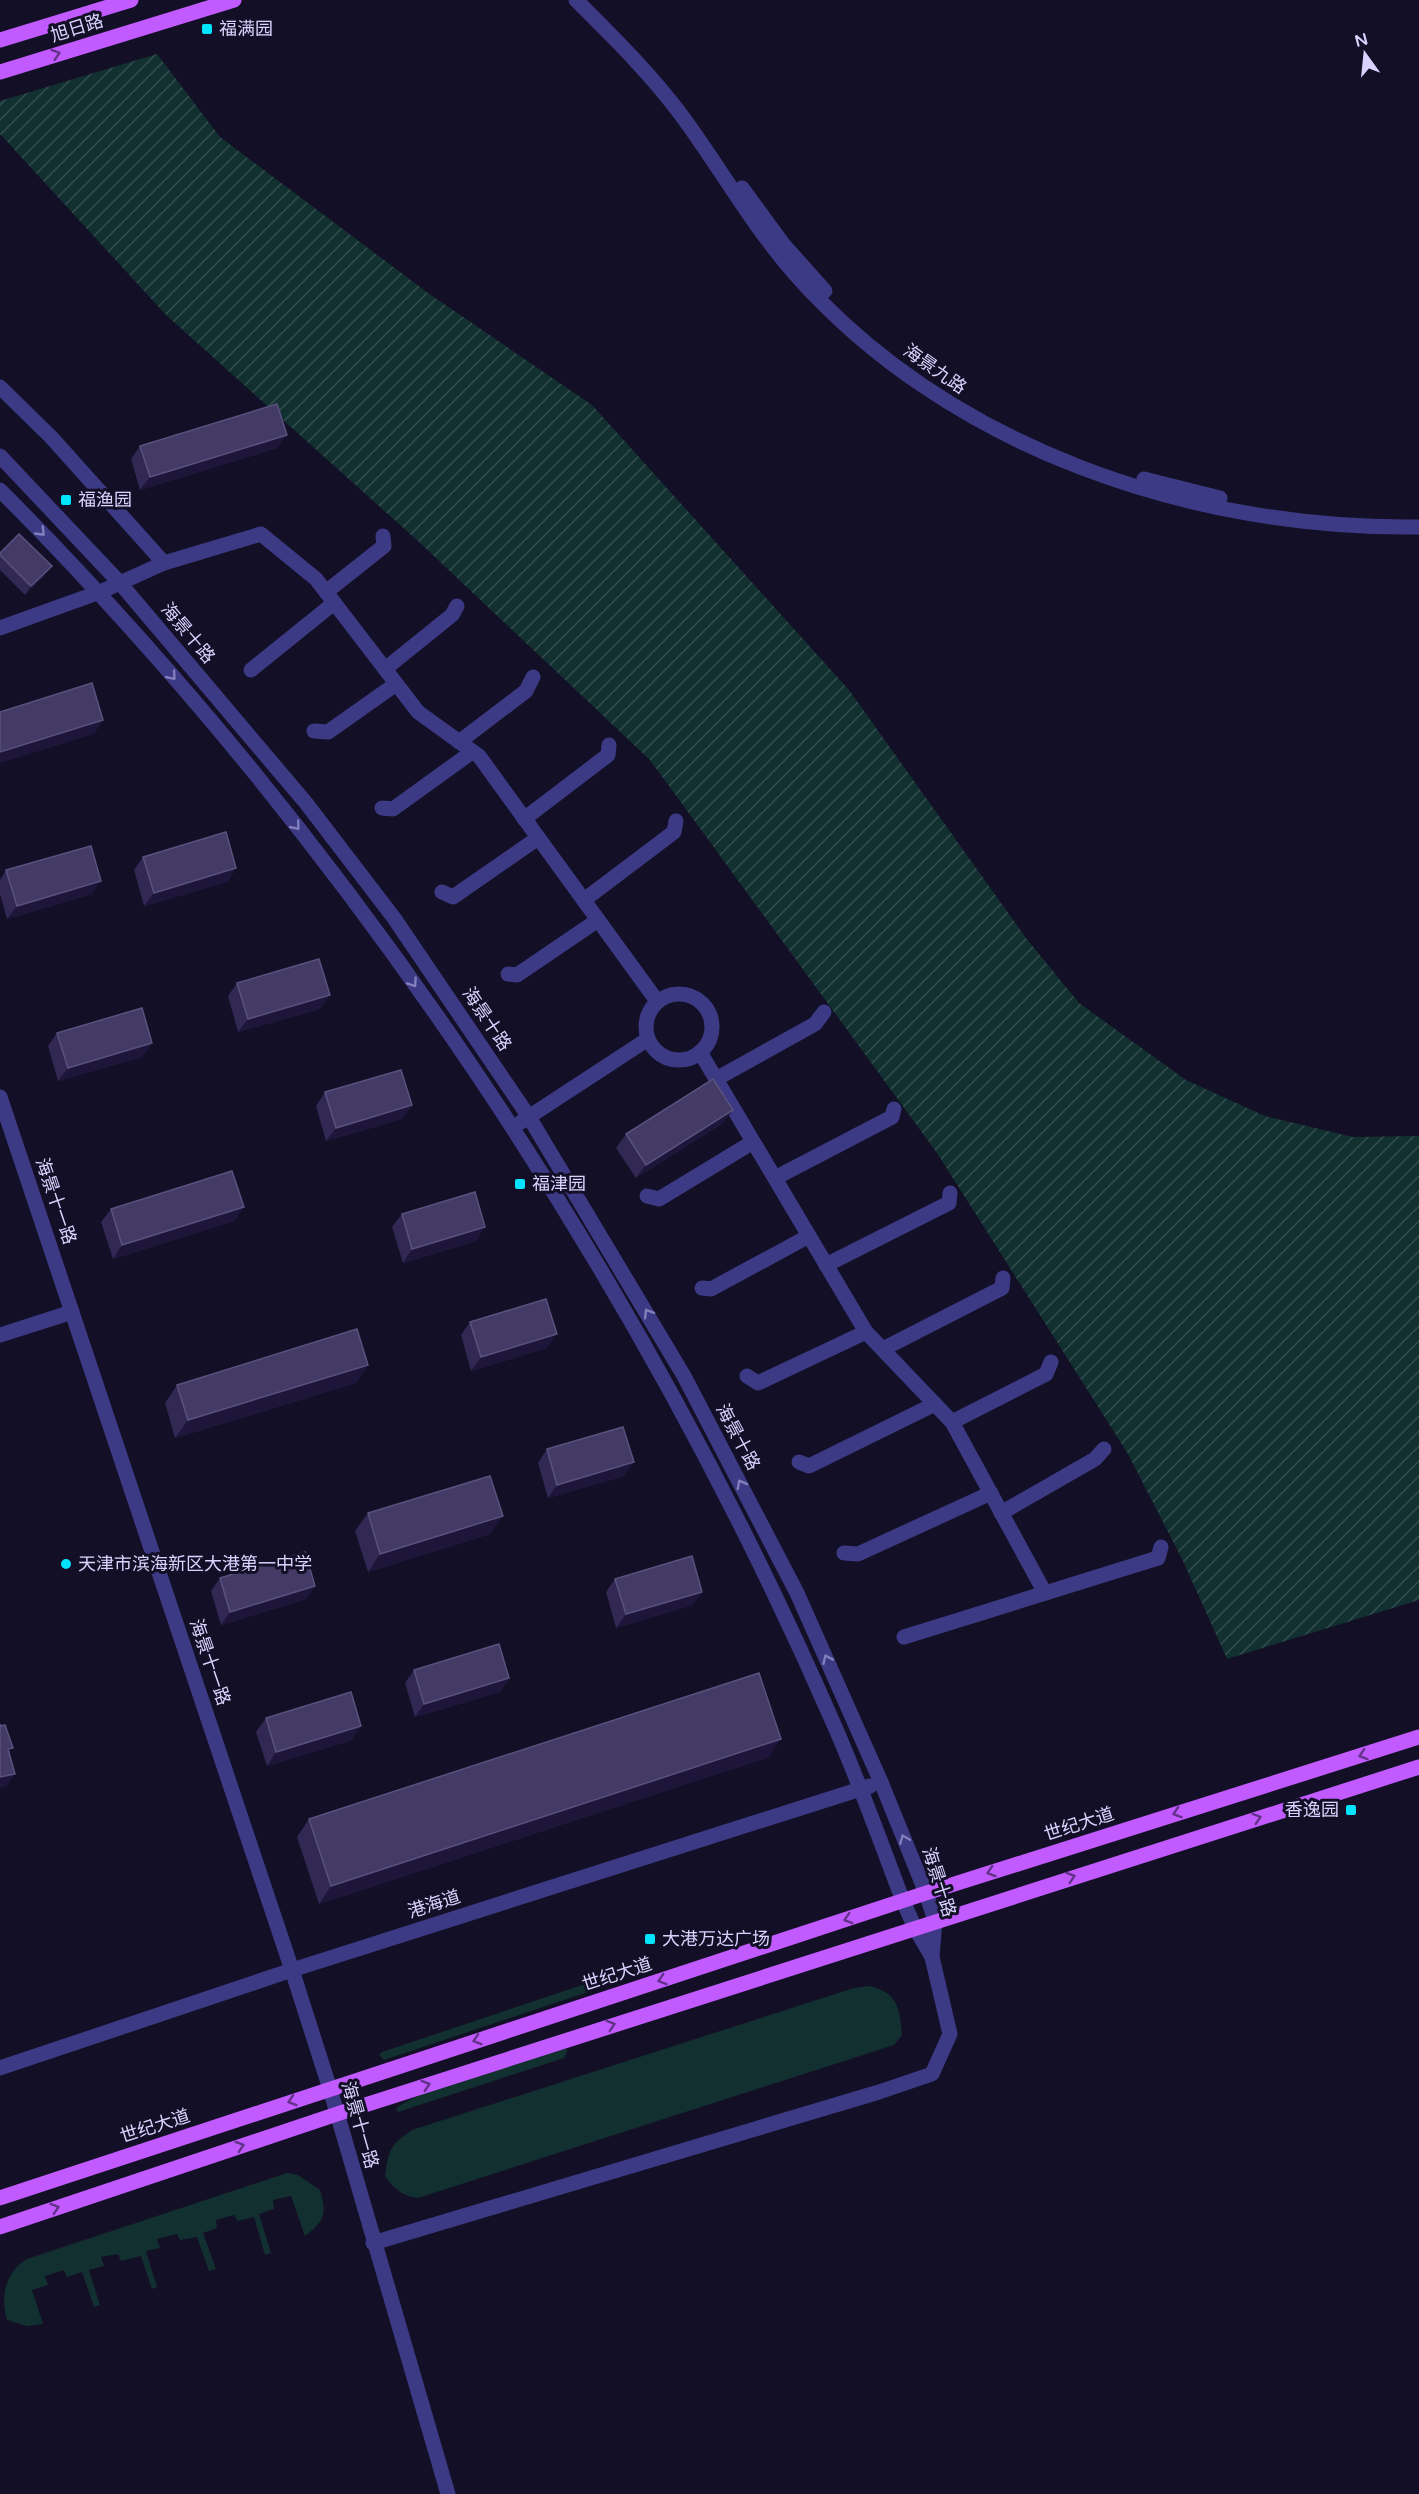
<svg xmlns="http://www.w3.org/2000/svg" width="1419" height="2494" font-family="'Varela Round','Noto Sans SC',sans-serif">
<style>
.grass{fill:#12302f}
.garden{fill:url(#garden-furrows)}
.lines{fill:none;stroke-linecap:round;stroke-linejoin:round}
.minor{stroke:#3d3a85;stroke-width:15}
.major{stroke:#c25bff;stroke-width:15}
.wall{fill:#312854}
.shaded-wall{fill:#1d163a}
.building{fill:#433a66;stroke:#5a527e;stroke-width:1.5}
.oneway{stroke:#623188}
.oneway2{stroke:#837fbc}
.poi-dot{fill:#00e5ff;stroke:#130f26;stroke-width:2}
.labels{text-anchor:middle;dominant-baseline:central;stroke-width:6;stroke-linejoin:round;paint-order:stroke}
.street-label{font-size:18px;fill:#d9d4ff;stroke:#130f26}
.poi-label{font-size:18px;fill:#d9d4ff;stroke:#130f26;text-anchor:start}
</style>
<defs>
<pattern id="garden-furrows" width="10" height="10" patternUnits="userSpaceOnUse" patternTransform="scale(1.5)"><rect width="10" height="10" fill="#12302f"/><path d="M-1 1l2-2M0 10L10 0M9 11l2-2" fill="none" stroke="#344d4e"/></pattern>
</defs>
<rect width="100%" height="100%" fill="#130f26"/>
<!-- grass -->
<g class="grass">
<polygon points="606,1977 613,1979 609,1985 384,2060 379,2055 382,2052"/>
<path d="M870 1986C898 1993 900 2009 902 2035L894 2045 418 2198C402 2196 395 2189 385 2177 388 2150 390 2145 412 2130L854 1988Z"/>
<path d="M562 2049H567V2052L564 2058 398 2112 396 2109C411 2091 533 2058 562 2049Z"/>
<path d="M287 2173 298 2175 320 2190C327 2213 325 2221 305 2236L291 2196 273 2200 274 2209 259 2214 271 2253 265 2255 254 2217 238 2221 234 2215 216 2220 217 2228 203 2233 216 2269 209 2271 197 2237 180 2240 177 2234 157 2239 160 2248 146 2251 157 2287 152 2289 141 2256 121 2261 118 2254 101 2257 104 2266 89 2270 100 2305 94 2307 82 2272 67 2277 64 2270 45 2276 48 2285 32 2290 43 2324 27 2326 7 2320C0 2297 5 2272 27 2259Z"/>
</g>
<!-- garden -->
<polygon class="garden" points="157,54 220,137 428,293 592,405 849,690 1026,938 1079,1003 1186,1080 1265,1116 1353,1137 1419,1136 1419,1600 1227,1659 1183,1561 1128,1454 937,1153 650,760 419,542 166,315 0,134 0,101"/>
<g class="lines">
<!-- minor -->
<g class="minor">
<path d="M576 0C613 37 651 74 682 116 721 169 752 225 795 274 949 448 1191 530 1419 527"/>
<polyline points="742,188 783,244 825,291"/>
<polyline points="0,387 51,437 164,563"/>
<polyline points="0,456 120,583 306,803 394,918 529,1117 684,1376 797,1593 881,1782 926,1893 935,1921 932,1957"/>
<polyline points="1144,479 1220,498"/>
<path d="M0 490C348 840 638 1274 835 1727 860 1784 881 1843 903 1901L915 1928 932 1957 950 2034 932 2074 879 2092 373 2243"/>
<polyline points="326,592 384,546 383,536"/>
<polyline points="0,628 100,592 164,563 261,534 316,579 418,712 479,756 657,1001"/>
<polyline points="385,669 452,615 457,606"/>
<polyline points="251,670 334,603"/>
<polyline points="314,731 328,732 396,684"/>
<polyline points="459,742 526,691 533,677"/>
<polyline points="382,808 393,809 472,752"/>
<polyline points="524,819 608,755 609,745"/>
<polyline points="442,892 453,897 538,838"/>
<polyline points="584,900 674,832 676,821"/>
<polyline points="508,974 517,975 598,920"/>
<circle cx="679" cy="1027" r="33"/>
<polyline points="700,1052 866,1332 952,1422 1045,1593"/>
<polyline points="716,1079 815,1024 824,1012"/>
<polyline points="0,1097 292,1970 330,2089 448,2494"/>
<polyline points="521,1122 648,1039"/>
<polyline points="775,1178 892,1117 894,1109"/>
<polyline points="647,1196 659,1199 753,1142"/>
<polyline points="826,1265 949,1203 950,1193"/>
<polyline points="702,1288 711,1289 809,1236"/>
<polyline points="0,1335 72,1312"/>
<polyline points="883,1349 1002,1288 1003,1278"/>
<polyline points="747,1376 758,1383 866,1332"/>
<polyline points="952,1422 1046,1374 1051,1362"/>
<polyline points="799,1462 809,1466 935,1404"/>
<polyline points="1001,1513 1095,1459 1104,1449"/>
<polyline points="844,1553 858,1554 991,1493"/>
<polyline points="904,1637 1158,1558 1161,1547"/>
<polyline points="0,2068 292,1970 870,1786"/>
</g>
<!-- major -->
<g class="major">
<polyline points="0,40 131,0"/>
<polyline points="0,72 234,0"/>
<polyline points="0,2198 926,1893 1419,1737"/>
<polyline points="0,2227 337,2114 1419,1767"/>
</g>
</g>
<!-- wall -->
<g class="wall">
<polygon points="140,446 277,448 140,490 131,459"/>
<polygon points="0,553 45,575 25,595 0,570"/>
<polygon points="143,857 236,868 227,882 144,906 134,870"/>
<polygon points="6,870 92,894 7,919 0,894 0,880"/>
<polygon points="237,983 320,1009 238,1032 228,996"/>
<polygon points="57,1033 152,1043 142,1057 58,1081 48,1046"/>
<polygon points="325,1092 412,1105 402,1119 326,1141 316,1106"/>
<polygon points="733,1110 723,1123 636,1178 616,1148 626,1134"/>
<polygon points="244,1207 234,1221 113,1259 101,1222 111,1209"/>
<polygon points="402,1214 476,1241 403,1263 392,1227"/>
<polygon points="470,1322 547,1348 471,1371 461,1335"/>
<polygon points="368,1365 356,1383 175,1438 165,1403 177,1385"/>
<polygon points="547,1449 624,1476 548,1498 538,1463"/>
<polygon points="368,1513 490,1534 368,1572 355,1531"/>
<polygon points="220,1578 315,1586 306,1599 221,1625 211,1591"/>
<polygon points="615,1579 702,1592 692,1605 616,1628 606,1592"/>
<polygon points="414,1670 509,1678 500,1692 415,1717 405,1683"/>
<polygon points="266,1718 352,1740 267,1766 256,1732"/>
<polygon points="769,1757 319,1904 297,1837 309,1819"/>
</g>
<!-- shaded-wall -->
<g class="shaded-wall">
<polygon points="287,435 277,448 140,490 150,477"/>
<polygon points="52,566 45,575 25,595 31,586"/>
<polygon points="103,720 94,734 0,763 0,752"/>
<polygon points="236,868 227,882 144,906 154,893"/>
<polygon points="101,881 92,894 7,919 17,906"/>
<polygon points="330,995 320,1009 238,1032 248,1019"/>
<polygon points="152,1043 142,1057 58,1081 68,1068"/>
<polygon points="412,1105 402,1119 326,1141 336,1128"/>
<polygon points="733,1110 723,1123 636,1178 646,1165"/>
<polygon points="244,1207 234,1221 113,1259 122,1245"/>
<polygon points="485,1227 476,1241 403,1263 412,1249"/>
<polygon points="557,1334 547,1348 471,1371 481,1357"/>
<polygon points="368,1365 356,1383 175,1438 188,1420"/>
<polygon points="634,1462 624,1476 548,1498 557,1485"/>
<polygon points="503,1516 490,1534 368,1572 380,1554"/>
<polygon points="315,1586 306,1599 221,1625 230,1612"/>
<polygon points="702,1592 692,1605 616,1628 626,1614"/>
<polygon points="509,1678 500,1692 415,1717 424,1704"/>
<polygon points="361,1726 352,1740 267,1766 276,1752"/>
<polygon points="781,1739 769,1757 319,1904 331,1886"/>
<polygon points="15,1774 6,1787 0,1788 0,1777"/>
</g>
<!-- building -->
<g class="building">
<polygon points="277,404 287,435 150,477 140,446"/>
<polygon points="19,534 52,566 31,586 0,555 0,553"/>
<polygon points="92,683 103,720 0,752 0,712"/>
<polygon points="226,832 236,868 154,893 143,857"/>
<polygon points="91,846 101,881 17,906 6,870"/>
<polygon points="319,959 330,995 248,1019 237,983"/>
<polygon points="142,1008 152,1043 68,1068 57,1033"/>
<polygon points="401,1070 412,1105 336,1128 325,1092"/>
<polygon points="713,1079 733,1110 646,1165 626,1134"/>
<polygon points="232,1171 244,1207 122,1245 111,1209"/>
<polygon points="475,1192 485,1227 412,1249 402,1214"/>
<polygon points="546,1299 557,1334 481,1357 470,1322"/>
<polygon points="357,1329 368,1365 188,1420 177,1385"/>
<polygon points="623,1427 634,1462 557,1485 547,1449"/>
<polygon points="490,1476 503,1516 380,1554 368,1513"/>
<polygon points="305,1552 315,1586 230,1612 220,1578"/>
<polygon points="692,1556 702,1592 626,1614 615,1579"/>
<polygon points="499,1644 509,1678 424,1704 414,1670"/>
<polygon points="759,1673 781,1739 331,1886 309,1819"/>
<polygon points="351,1692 361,1726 276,1752 266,1718"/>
<polygon points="0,1724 1,1726 5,1725 13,1748 8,1749 15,1774 0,1777"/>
</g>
<!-- one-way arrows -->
<defs><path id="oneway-chevron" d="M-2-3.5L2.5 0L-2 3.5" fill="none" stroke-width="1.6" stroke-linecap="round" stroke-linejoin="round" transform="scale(1.5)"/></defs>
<g class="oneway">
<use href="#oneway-chevron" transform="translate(56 54) rotate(-17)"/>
<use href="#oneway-chevron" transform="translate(1363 1755) rotate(162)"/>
<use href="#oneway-chevron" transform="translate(1177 1813) rotate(162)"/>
<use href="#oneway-chevron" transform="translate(1257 1818) rotate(-18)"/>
<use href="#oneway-chevron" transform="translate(991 1872) rotate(162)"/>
<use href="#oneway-chevron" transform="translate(1071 1877) rotate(-18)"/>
<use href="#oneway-chevron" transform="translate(848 1919) rotate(162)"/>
<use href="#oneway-chevron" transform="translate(662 1980) rotate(162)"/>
<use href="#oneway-chevron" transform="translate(611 2025) rotate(-18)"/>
<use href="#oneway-chevron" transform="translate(477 2040) rotate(162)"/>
<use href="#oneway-chevron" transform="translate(426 2085) rotate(-18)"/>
<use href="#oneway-chevron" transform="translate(292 2101) rotate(162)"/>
<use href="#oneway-chevron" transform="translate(240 2146) rotate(-18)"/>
<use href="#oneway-chevron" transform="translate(55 2208) rotate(-18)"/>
</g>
<g class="oneway2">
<use href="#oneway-chevron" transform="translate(41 532) rotate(46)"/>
<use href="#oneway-chevron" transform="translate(172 676) rotate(50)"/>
<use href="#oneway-chevron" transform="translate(296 826) rotate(51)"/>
<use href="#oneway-chevron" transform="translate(413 983) rotate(56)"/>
<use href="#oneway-chevron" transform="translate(648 1313) rotate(-121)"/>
<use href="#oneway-chevron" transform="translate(741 1484) rotate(-118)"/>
<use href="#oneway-chevron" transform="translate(827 1659) rotate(-114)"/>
<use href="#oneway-chevron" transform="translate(904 1839) rotate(-112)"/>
</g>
<!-- markers -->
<g class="poi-dot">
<rect x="201" y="23" width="12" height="12" rx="3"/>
<rect x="60" y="494" width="12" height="12" rx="3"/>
<rect x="514" y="1178" width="12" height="12" rx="3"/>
<circle cx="66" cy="1564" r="6"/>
<rect x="1345" y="1804" width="12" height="12" rx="3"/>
<rect x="644" y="1933" width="12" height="12" rx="3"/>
</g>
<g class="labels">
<!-- street labels -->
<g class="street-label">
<text transform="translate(77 28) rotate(-17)">旭日路</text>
<text transform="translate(935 369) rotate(35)">海景九路</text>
<text transform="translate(188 633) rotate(50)">海景十路</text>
<text transform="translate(487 1019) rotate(56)">海景十路</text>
<text transform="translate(56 1201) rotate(71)">海景十一路</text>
<text transform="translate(738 1437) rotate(62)">海景十路</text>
<text transform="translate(210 1662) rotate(71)">海景十一路</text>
<text transform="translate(1079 1824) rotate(-18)">世纪大道</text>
<text transform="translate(939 1882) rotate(72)">海景十路</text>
<text transform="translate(434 1904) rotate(-18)">港海道</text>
<text transform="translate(617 1974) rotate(-18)">世纪大道</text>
<text transform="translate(360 2125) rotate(74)">海景十一路</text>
<text transform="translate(155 2126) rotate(-18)">世纪大道</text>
</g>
<!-- poi labels -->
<g class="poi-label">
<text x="219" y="29">福满园</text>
<text x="78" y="500">福渔园</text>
<text x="532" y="1184">福津园</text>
<text x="78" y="1564">天津市滨海新区大港第一中学</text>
<text x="1339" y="1810" text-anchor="end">香逸园</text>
<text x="662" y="1939">大港万达广场</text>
</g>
</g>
<!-- north arrow -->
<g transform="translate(1365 54) rotate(345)" stroke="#130f26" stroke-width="4.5" paint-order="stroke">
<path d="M0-4.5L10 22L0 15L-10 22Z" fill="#d9d4ff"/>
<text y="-9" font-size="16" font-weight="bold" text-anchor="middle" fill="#d9d4ff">N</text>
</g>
</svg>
